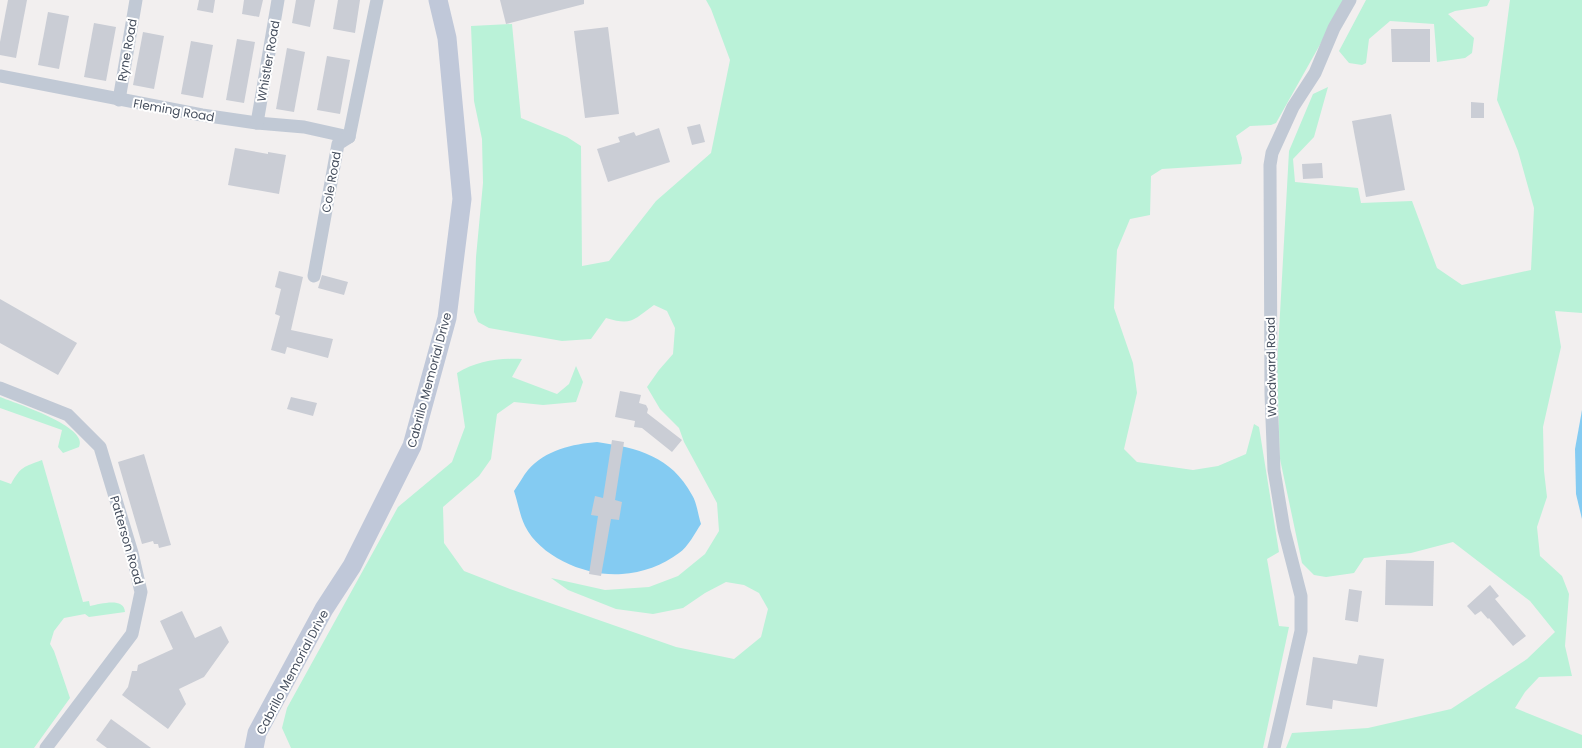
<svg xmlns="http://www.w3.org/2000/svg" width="1582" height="748" font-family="Poppins,sans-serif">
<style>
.green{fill:#baf2d8}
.water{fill:#84cbf2}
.building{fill:#cacdd5}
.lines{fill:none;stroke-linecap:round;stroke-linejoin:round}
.minor{stroke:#c1c9d5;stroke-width:13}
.secondary{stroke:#c0c8d9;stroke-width:19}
.labels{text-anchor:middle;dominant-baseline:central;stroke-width:4;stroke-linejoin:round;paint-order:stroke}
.street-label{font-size:12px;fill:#464f5e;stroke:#fff}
</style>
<rect width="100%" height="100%" fill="#f2efef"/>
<!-- green -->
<g class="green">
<path d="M706 0H1345L1276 123 1271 125 1250 126 1236 136 1242 158 1241 164 1162 169 1151 176 1150 215 1130 219 1117 250 1114 308 1133 363 1137 393 1124 449 1137 462 1193 470 1218 466 1246 454 1254 424 1259 427 1279 552 1267 559 1279 626 1289 627 1263 748H291L282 728 287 708 398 507 452 462 465 427 457 373C477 361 498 358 522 359L512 377 557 394 569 384 576 366 583 382 576 402 543 405 514 402 497 414 491 459 479 476 443 507 444 543 464 571 510 589 676 647 734 659 761 637 768 609 759 593 744 585 726 582 705 593 683 608 653 614 616 609 568 590 551 578 605 590 649 587 678 576 705 554 719 531 717 503 684 442 679 428 660 409 647 387 659 370 673 354 675 328 667 311 654 305C633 320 632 326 606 318L591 339 562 341 489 328 478 322 474 312 476 257 483 183 482 139 474 101 471 26 512 24 521 118 567 137 581 146 582 266 609 261 656 201 711 153 730 60 711 9Z"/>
<polygon points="1366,0 1490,0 1487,6 1455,11 1448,14 1474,38 1472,53 1465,58 1437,62 1434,24 1390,21 1369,39 1366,63 1362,65 1349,63 1339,51"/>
<polygon points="1510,0 1582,0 1582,313 1555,311 1561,347 1543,427 1544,471 1547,497 1537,527 1540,556 1562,576 1569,594 1565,646 1572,676 1539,677 1525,692 1515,708 1582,735 1582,748 1286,748 1292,733 1368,728 1451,709 1527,659 1555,632 1530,601 1453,542 1411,553 1364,558 1354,573 1326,577 1314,575 1302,563 1280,459 1277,368 1289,151 1313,94 1328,87 1314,137 1293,159 1295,182 1358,188 1361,203 1412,201 1437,268 1462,285 1531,270 1534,208 1518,151 1497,100"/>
<path d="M0 397C15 403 90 427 79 447L63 453 58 447 62 430 0 408Z"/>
<path d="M42 460 83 602 89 601 90 606C101 604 124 597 125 612L89 617 85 614 64 618 54 631 50 644 54 651 70 698 34 748H0V480L11 484C21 466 24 467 42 460Z"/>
</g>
<!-- water -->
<g class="water">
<polygon points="1582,410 1582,519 1576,494 1575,449"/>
<path d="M597 442C638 448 671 456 692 495 697 503 698 515 701 524 695 533 688 547 679 553 663 565 642 573 622 574 588 577 541 558 525 526 520 516 518 503 514 491 519 484 523 476 528 470 545 450 573 444 597 442Z"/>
</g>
<!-- building -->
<g class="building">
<polygon points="8,0 27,0 16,58 0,55 0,42"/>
<polygon points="199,0 215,0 213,13 197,10"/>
<polygon points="244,0 263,0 259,17 242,14"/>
<polygon points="296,0 315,0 310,27 292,23"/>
<polygon points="338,0 360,0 355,33 333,29"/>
<polygon points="500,0 584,0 584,4 506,24"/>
<polygon points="48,12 69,16 59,69 38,65"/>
<polygon points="94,23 116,27 106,81 84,77"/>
<polygon points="608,27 619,114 585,118 574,31"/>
<polygon points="1391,29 1430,29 1430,62 1392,62"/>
<polygon points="143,32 164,36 154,89 133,85"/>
<polygon points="237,39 255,42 244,103 226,100"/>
<polygon points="191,41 213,45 203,98 181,94"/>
<polygon points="287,48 305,52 294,112 276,109"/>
<polygon points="327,56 350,60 340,114 317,110"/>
<polygon points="1471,102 1484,103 1484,118 1471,118"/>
<polygon points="1391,114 1405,190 1366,197 1352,121"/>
<polygon points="700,124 705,142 692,145 687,127"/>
<polygon points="659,128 670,162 608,182 597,149 620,142 618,137 634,132 636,136"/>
<polygon points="235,148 268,154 268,152 286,155 279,194 228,185"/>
<polygon points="1322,163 1323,178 1303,179 1302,164"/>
<polygon points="279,271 303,277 291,330 333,339 328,358 287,347 285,354 271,350 280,316 275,314 281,289 275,287"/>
<polygon points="322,275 348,282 344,295 318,288"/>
<polygon points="0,299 77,343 58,375 0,343"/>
<polygon points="620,391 641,395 639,403 646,405 648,409 647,413 682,440 672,452 642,428 634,427 635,421 615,417"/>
<polygon points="291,397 317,403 313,416 287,409"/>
<polygon points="612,440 624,442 615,500 622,502 619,520 611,519 601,576 589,574 598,516 591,515 595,496 603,498"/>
<polygon points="144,454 171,545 159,548 158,544 154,544 153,541 142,544 118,462"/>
<polygon points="1386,560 1434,561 1433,606 1385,605"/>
<polygon points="1490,585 1499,596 1495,599 1526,636 1513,646 1489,618 1488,619 1481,611 1475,615 1467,606"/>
<polygon points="1349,589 1362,591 1358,622 1345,620"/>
<polygon points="182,611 195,638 221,626 229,642 204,677 179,689 186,704 168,729 122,695 128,687 132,671 137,671 138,665 173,649 160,621"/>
<polygon points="1359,655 1384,659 1377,707 1333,700 1332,709 1306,705 1313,657 1357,664"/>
<polygon points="111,719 151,748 107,748 96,740"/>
</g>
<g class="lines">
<!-- minor -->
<g class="minor">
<polyline points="0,76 202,115 257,123 304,127 349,137"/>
<polyline points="119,100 136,0"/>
<polyline points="257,123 278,0"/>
<polyline points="314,276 338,144 349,137 377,0"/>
<polyline points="0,388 68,415 100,447 132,553 141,592 132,634 46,748"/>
<polyline points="1274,748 1301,631 1301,596 1284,530 1274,470 1271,394 1270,165 1272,153 1293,107 1315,73 1334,28 1350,0"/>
</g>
<!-- secondary -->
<polyline class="secondary" points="254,748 257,733 324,609 352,566 412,446 447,318 462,199 447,38 438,0"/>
</g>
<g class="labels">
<!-- street labels -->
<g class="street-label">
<text transform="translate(127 50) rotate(-80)">Ryne Road</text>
<text transform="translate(268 61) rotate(-80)">Whistler Road</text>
<text transform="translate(174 110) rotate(10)">Fleming Road</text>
<text transform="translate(331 182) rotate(-80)">Cole Road</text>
<text transform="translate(1271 367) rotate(-91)">Woodward Road</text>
<text transform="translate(429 380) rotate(-75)">Cabrillo Memorial Drive</text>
<text transform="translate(127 540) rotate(74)">Patterson Road</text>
<text transform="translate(292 672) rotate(-62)">Cabrillo Memorial Drive</text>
</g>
</g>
</svg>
